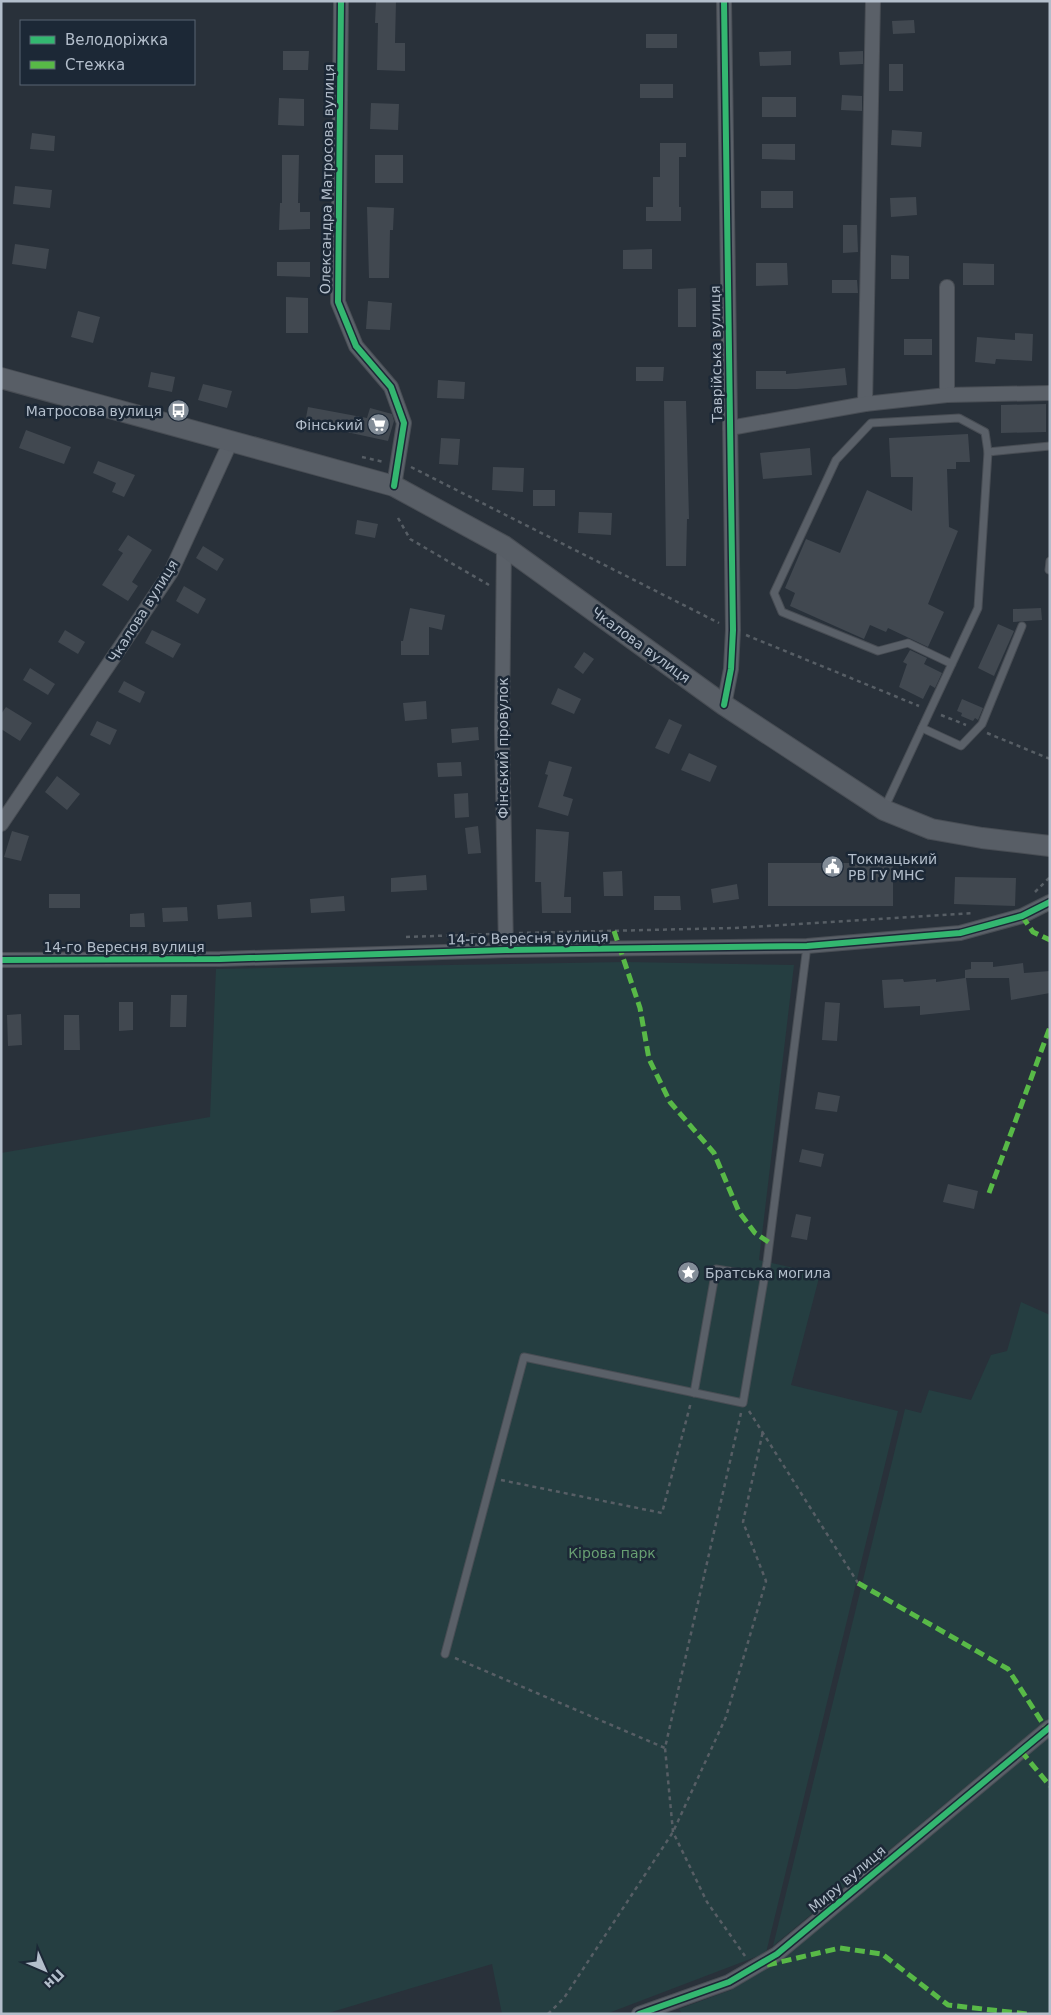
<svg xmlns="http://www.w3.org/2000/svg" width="1051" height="2015" font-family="'DejaVu Sans',sans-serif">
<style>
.green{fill:#253e41}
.building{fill:#414850}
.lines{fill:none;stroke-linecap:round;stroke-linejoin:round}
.service-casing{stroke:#484d54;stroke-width:9}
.minor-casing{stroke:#484d54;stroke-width:16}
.secondary-casing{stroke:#484d54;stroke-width:22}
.path{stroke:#575e65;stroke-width:2.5;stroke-dasharray:4 4;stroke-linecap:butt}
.service{stroke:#5a6068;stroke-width:7}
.minor{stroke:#5a6068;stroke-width:14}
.secondary{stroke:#585e66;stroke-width:20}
.quiet{stroke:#58b947;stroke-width:5;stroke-dasharray:10 5;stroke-linecap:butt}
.cycleway-casing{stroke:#1c2836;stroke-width:9}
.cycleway{stroke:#33b770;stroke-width:6}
.labels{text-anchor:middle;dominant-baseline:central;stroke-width:5;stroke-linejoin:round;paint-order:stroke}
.street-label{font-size:14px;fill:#b3becb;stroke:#1c2836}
.poi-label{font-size:14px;fill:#b3becb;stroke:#1c2836;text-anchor:end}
.park-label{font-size:14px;fill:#689f72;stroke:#1c2836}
</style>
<rect width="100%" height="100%" fill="#29313a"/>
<!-- green -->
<g class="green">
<polygon points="626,962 794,965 759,1260 820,1274 791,1385 898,1411 766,1953 606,2014 502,2014 492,1964 325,2014 1,2014 1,1153 210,1117 216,969"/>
<polygon points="1021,1302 1050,1315 1050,1717 773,1946 905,1409 921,1413 929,1390 971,1400 991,1355 1007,1351"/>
<polygon points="1050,1736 1050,2014 682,2014 679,2009 731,1990 779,1960"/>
</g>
<!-- building -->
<g class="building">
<polygon points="376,1 396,1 395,43 405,43 405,71 377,70 378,23 375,23"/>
<polygon points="914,20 915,33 893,34 892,21"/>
<rect x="646" y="34" width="31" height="14"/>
<polygon points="283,51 309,51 308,70 283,70"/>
<polygon points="791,51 791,65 760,66 759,52"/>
<polygon points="863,51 863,64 840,65 839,52"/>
<rect x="889" y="64" width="14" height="27"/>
<rect x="640" y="84" width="33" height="14"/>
<polygon points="842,95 862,96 862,111 841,110"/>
<rect x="762" y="97" width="34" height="20"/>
<polygon points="279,98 304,99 304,126 278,125"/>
<polygon points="371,103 399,104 398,130 370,129"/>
<polygon points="892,130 922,132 921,147 891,145"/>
<polygon points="32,133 55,136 54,151 30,149"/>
<polygon points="660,143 686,143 686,157 679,157 679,207 681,207 681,221 646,221 646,207 653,207 653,177 660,177"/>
<polygon points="762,144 795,144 795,160 762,159"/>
<polygon points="282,155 299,155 298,203 300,203 300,212 310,212 310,229 279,230 280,203 282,203"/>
<rect x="375" y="155" width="28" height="28"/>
<polygon points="15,186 52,190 50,208 13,204"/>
<rect x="761" y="191" width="32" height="17"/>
<polygon points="916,197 917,215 891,217 890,198"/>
<polygon points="367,207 394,208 393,230 390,230 389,278 369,278"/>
<polygon points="843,225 857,225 858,252 843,253"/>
<polygon points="15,244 49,249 46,269 12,264"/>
<polygon points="652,249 652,269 623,269 623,250"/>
<polygon points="891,255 909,256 909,279 891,279"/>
<polygon points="277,262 310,262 310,277 277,276"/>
<polygon points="756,263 787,263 788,285 756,286"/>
<polygon points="963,263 994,264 994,285 963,285"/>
<polygon points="832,280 857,280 858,293 832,293"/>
<polygon points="696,288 696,327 678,327 678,289"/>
<polygon points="286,297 308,298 308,333 286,333"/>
<polygon points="368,301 392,303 390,330 366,329"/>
<polygon points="78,311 100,317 93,343 71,337"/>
<polygon points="1015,333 1033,334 1032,361 996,359 995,364 975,362 977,337 1015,340"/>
<rect x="904" y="339" width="28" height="16"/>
<polygon points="636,367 664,367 663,381 636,381"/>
<polygon points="845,368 847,385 797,389 756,389 756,371 786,371 786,374"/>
<polygon points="151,372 175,377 172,392 148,387"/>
<polygon points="438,380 465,382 464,399 437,398"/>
<polygon points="203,384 232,391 227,408 198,400"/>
<polygon points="664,401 686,401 689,519 687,519 686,566 666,566"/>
<polygon points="1046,404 1046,432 1001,433 1001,405"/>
<polygon points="308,407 367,418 370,408 392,414 394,421 388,441 305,423"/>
<polygon points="26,430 71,447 64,464 19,448"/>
<polygon points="968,434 970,462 956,462 956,469 947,469 949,527 958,531 928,604 944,612 928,647 888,628 886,632 870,625 864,639 790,606 795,593 785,588 806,539 840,553 867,490 912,511 913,477 891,477 889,438"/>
<polygon points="441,438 460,439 458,465 439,464"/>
<polygon points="810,448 812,475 763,479 760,453"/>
<polygon points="98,461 135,475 124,497 112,492 116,483 93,473"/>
<polygon points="493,467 524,468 523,492 492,490"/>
<rect x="533" y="490" width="22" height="16"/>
<polygon points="579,512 612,513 611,535 578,533"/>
<polygon points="357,520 378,524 375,538 355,534"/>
<polygon points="128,535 152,550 132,582 138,586 128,601 102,585 123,553 118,550"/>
<polygon points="203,546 224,559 217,571 196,558"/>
<polygon points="184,586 206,599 198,614 176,601"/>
<polygon points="410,608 445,615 442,630 429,627 429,655 401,655 401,641 403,641"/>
<polygon points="1041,608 1042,620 1013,622 1013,609"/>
<polygon points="998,624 1014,631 994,676 978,668"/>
<polygon points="65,630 85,642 78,654 58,642"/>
<polygon points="152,630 181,644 173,658 145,643"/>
<polygon points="910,650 927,658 924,664 942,673 935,688 930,685 923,699 899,687 907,664 903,662"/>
<polygon points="584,652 594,659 583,674 574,667"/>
<polygon points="30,668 55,684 48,695 23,680"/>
<polygon points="124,681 145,692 140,703 118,692"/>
<polygon points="558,688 581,699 574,714 551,704"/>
<polygon points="962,699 983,708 978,720 975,718 973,721 961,716 962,713 957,711"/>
<polygon points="426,701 427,719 405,721 403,703"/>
<polygon points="6,707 32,723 20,741 1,729 1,714"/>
<polygon points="669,719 682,725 669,754 655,748"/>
<polygon points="97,721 117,730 110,745 90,735"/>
<polygon points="478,727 479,740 452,743 451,729"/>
<polygon points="689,753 717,766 710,782 681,770"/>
<polygon points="549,761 572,767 563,796 573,799 568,816 538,807 548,775 545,774"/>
<polygon points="461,762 462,776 438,777 437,763"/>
<polygon points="57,776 80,794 67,810 45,792"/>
<polygon points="468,793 469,817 455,818 454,794"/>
<polygon points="478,826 481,853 468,854 465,828"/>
<polygon points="536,829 569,832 564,897 571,897 571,913 542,913 541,882 535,882"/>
<polygon points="12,831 29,836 21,861 4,857"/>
<rect x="768" y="863" width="125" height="43"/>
<polygon points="622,871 623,896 604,896 603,872"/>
<polygon points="426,875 427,890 391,892 391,878"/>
<polygon points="955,877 1016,878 1015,906 954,904"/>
<polygon points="737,884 739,899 713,903 711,889"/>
<rect x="49" y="894" width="31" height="14"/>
<polygon points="344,896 345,911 311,913 310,899"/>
<polygon points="654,896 680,896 681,910 654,910"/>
<polygon points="251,902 252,917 218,919 217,905"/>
<polygon points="187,907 188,921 163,922 162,908"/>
<polygon points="144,913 145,927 130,927 130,914"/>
<polygon points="971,962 993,962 993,967 1023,963 1024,973 1050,971 1050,993 1011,1000 1009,978 966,978 970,1010 920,1015 920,1006 884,1008 882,980 903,979 904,982 936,979 936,982 965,978 965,970 971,969"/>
<polygon points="171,995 187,995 186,1027 170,1027"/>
<polygon points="119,1002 133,1002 133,1030 119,1031"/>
<polygon points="825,1002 840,1003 837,1041 822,1040"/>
<polygon points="21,1014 22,1045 8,1046 7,1015"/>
<polygon points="64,1015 79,1015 80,1050 64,1050"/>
<polygon points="818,1092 840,1096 837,1112 815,1109"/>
<polygon points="802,1149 824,1154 821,1167 799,1162"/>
<polygon points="948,1184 978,1191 974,1209 943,1202"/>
<polygon points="796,1214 811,1217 807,1240 791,1237"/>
</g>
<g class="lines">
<defs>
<g id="service">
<polyline points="988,452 1050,446"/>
<polyline points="1049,570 1050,561"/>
<polyline points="922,728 961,746 982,724 1022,626"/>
<polyline points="884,809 978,608 988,452 985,432 959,418 871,423 836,460 774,593 782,612 878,651 908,643 952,664"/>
<polyline points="694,1393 716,1269 765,1277"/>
<polyline points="445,1654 524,1357 743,1403 767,1262 807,946"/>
</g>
<g id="minor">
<polyline points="341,1 338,302 356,346 391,387 404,423 394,486"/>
<polyline points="724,1 733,630 731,669 724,705"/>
<polyline points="947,395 947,287"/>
<polyline points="865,404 873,1"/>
<polyline points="730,428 865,404 947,395 1050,393"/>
<polyline points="504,546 502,729 506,950"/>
<polyline points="1,824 171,572 231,441"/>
<polyline points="1,960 220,959 506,950 807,946 960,933 1022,916 1050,902"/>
<polyline points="639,2014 729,1982 777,1954 1050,1727"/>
</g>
<polyline id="secondary" points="1,378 394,486 504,546 724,705 884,810 931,829 982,838 1050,846"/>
</defs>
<!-- service casing -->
<use href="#service" class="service-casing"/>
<!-- minor casing -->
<use href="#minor" class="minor-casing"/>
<!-- secondary casing -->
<use href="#secondary" class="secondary-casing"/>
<!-- path -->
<g class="path">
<polyline points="362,457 384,462"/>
<polyline points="411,467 719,623"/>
<polyline points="398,518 410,539 489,585"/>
<polyline points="746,635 919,706"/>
<polyline points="941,715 966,725"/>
<polyline points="987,733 1050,759"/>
<polyline points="1035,892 1050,877"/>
<polyline points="519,933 734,928 973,913"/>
<polyline points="406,937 491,934"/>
<polyline points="749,1411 858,1583"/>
<polyline points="741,1413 665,1748 673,1832 707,1902 745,1956"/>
<polyline points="501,1480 662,1513 691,1402"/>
<polyline points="455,1658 665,1748"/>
<polyline points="548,2014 564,1998 673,1832 726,1717 766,1581 743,1522 763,1431"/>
</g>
<!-- service -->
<use href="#service" class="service"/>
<!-- minor -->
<use href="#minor" class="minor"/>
<!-- secondary -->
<use href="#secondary" class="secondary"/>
<!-- quiet -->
<g class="quiet">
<polyline points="1022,916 1033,932 1050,940"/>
<polyline points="614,931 640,1008 649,1059 670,1102 714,1153 739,1212 755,1233 770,1243"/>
<polyline points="989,1193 1050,1027"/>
<polyline points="858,1583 1008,1669 1047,1730"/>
<polyline points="1021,1751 1050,1786"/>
<polyline points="767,1965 840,1948 882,1954 948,2005 1027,2014"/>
</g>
<defs>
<g id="cycleway">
<polyline points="341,1 338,302 356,346 391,387 404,423 394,486"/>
<polyline points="724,1 733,630 731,669 724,705"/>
<polyline points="1,960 220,959 506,950 807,946 960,933 1022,916 1050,902"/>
<polyline points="639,2014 729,1982 777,1954 1050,1727"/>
</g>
</defs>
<!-- cycleway casing -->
<use href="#cycleway" class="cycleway-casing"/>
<!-- cycleway -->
<use href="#cycleway" class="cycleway"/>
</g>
<!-- icons -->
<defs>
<symbol id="bus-disc" viewBox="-11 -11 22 22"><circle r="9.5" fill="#838d98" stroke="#1c2836"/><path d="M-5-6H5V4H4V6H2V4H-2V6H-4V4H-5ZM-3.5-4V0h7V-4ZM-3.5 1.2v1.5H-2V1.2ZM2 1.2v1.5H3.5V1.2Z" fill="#fff"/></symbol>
<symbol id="supermarket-disc" viewBox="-11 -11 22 22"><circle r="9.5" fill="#838d98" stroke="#1c2836"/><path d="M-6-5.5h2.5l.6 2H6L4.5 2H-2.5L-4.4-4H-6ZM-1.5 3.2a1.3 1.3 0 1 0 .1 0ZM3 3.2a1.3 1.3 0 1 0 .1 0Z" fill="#fff"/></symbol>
<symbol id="civic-disc" viewBox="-11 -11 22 22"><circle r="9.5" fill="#838d98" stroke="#1c2836"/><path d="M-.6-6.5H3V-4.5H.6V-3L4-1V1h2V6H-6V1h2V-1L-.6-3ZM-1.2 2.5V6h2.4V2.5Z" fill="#fff"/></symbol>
<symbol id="sight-disc" viewBox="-11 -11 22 22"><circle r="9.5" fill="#838d98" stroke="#1c2836"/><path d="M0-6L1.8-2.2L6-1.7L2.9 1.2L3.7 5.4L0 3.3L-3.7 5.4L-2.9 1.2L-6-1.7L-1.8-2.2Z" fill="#fff"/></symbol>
</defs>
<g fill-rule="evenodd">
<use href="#bus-disc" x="166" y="398" width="25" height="25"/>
<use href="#supermarket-disc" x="366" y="412" width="25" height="25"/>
<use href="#civic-disc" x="820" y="854" width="25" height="25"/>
<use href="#sight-disc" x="676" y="1260" width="25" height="25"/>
</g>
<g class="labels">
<!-- street labels -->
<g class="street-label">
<text transform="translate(327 179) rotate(-89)">Олександра Матросова вулиця</text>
<text transform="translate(716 354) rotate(-91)">Таврійська вулиця</text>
<text transform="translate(143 611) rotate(-58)">Чкалова вулиця</text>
<text transform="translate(641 645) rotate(36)">Чкалова вулиця</text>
<text transform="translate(503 748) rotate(-90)">Фінський провулок</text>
<text transform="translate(528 938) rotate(-1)">14-го Вересня вулиця</text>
<text x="124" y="947">14-го Вересня вулиця</text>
<text transform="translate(847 1879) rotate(-40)">Миру вулиця</text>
</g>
<!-- poi labels -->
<g class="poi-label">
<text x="162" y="411">Матросова вулиця</text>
<text x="363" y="425">Фінський</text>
<text x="848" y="859" text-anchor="start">Токмацький<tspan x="848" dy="16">РВ ГУ МНС</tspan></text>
<text x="705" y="1273" text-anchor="start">Братська могила</text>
</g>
<!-- park labels -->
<g class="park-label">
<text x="612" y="1553">Кірова парк</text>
</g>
</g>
<!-- border -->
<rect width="1051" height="2015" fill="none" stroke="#b3becb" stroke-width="5"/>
<!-- legend -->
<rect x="20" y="20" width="175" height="65" fill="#1c2836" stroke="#586472"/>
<rect x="30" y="36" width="25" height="8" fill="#33b770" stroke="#586472"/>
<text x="65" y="45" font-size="15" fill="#b3becb">Велодоріжка</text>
<rect x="30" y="61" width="25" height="8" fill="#58b947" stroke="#586472"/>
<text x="65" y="70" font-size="15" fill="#b3becb">Стежка</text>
<!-- north arrow -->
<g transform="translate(45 1970) rotate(135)" stroke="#1c2836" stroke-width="4" paint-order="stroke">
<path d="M0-4L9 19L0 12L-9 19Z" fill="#b3becb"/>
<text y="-8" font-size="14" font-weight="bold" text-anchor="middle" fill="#b3becb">Пн</text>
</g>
</svg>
